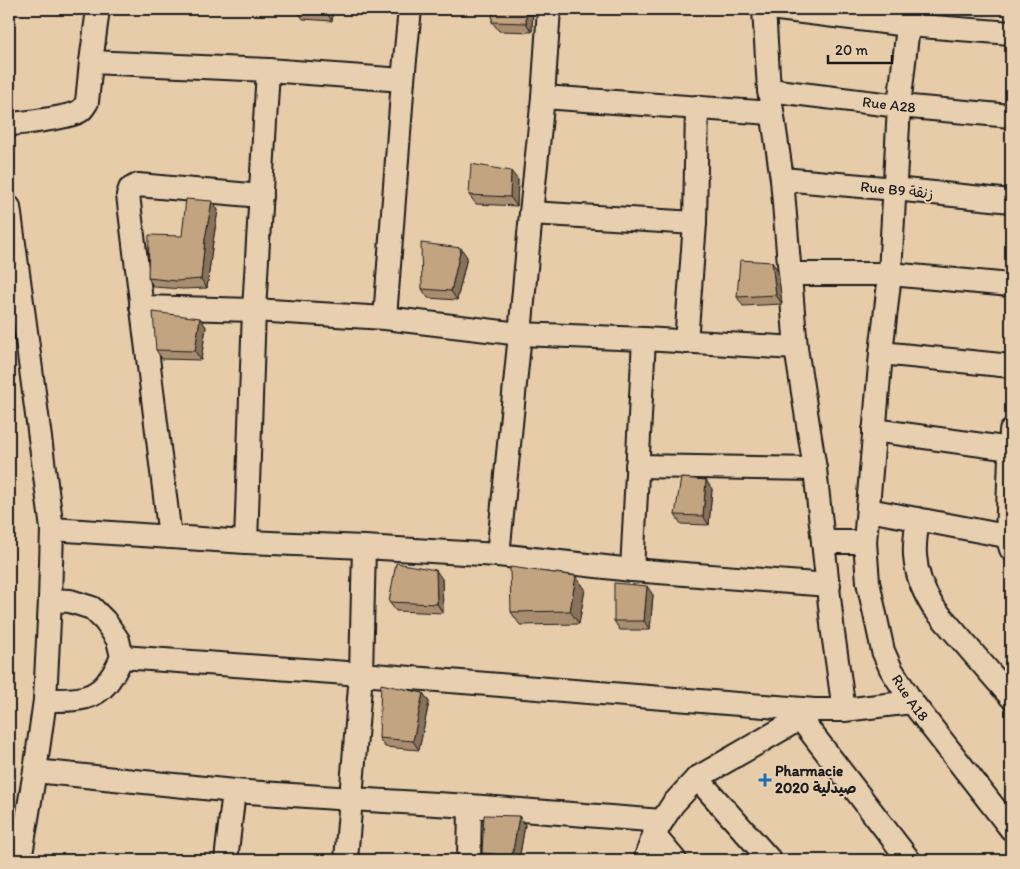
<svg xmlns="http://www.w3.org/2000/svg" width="1020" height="869" font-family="Itim,'Playpen Sans Arabic',sans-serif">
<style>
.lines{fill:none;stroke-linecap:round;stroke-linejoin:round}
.minor-casing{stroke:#1c1c1c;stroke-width:26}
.minor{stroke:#e8cfb0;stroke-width:22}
.wall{fill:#a88d6f;stroke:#1c1c1c}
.shaded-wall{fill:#88735a;stroke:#1c1c1c}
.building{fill:#c3a481;stroke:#1c1c1c}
.poi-dot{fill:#1f6fb2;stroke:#e8cfb0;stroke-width:2}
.labels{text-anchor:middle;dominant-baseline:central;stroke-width:4;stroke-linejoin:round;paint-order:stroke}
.street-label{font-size:15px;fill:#1c1c1c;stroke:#e8cfb0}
.poi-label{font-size:15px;font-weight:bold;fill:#1c1c1c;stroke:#e8cfb0;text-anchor:start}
</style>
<rect width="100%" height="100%" fill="#e7ccaa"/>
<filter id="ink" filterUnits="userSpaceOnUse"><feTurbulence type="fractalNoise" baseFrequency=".02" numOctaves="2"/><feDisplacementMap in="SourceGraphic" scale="10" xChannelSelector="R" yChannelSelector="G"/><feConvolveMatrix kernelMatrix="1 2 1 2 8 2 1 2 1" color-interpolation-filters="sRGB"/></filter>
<g filter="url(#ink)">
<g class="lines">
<defs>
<g id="minor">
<polyline points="764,9 769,90 782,179 796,348 815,469 833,633 844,710"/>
<polyline points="778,9 908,25 1011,33"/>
<path id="s1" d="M910 9 899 106 890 274 881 353 865 542 868 582 883 651 891 669 912 702 1011 829"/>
<polyline points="91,62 268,70 403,80"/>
<path id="s2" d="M769 90 899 106 1011 116"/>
<polyline points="543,97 772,113"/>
<path d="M9 126 13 124C28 122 69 118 80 111 83 109 85 105 87 102L91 62 98 9"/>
<polyline points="782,179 895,189 1011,201"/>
<polyline points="9,207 25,324 52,529 50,600 45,700 35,771 20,860"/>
<polyline points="531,213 695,223"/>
<polyline points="790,274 890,274 1011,285"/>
<polyline points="141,307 254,310 385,318 520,334 644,339 796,348"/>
<polyline points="385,318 403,80 410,9"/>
<polyline points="686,342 695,223 697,107"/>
<polyline points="881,353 1011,366"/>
<polyline points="874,430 1011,449"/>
<polyline points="1011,431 1007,536 1011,549"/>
<polyline points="637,466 815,469"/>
<polyline points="868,510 917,519 1011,537"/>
<path d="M917 519C917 530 914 543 915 555 916 574 923 591 933 607L1011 697"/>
<polyline points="52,529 246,542 364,547 498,555 632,570 829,585"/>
<polyline points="170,537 128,195 130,189 138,185 261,196"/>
<polyline points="246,542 254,310 268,70"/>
<polyline points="823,542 865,542"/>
<polyline points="498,555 520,334 531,213 543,97 549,9"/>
<polyline points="632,570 644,339"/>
<polyline points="122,657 361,674 815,710"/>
<path d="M45 700C70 700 96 703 111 677 116 671 119 663 122 657L118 640 105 621 92 608 70 601 50 600"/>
<polyline points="800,718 909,860"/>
<polyline points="35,771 234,791 351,799 470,806 662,821"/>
<polyline points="697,778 770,860"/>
<polyline points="654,835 675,860"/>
<polyline points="226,860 234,791"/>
<polyline points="346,860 361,674 364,547"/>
<polyline points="469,860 470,806"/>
<polyline points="645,860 654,835 662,821 673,804 697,778 815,710 844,710 912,702"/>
</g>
</defs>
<!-- minor casing -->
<use href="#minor" class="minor-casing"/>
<!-- minor -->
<use href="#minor" class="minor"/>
</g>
<!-- wall -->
<g class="wall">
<polygon points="297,9 333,9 332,21 303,19 297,10"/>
<polygon points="493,9 533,9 532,32 499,31 492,22"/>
<polygon points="518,180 517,206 476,204 469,195"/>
<polygon points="212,201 218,210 212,248 207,288 183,289 154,287 148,278"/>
<polygon points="467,257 457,300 428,298 422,289"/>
<polygon points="778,271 782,304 743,306 737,297"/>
<polygon points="200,318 206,327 201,360 162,359 156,350"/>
<polygon points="712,489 709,525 681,524 675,515"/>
<polygon points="576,576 585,589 579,624 520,625 511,612"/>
<polygon points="442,579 443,613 396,611 389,602"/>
<polygon points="653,595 650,630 620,630 614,621"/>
<polygon points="423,693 429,702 419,750 385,747 379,738"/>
<polygon points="519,816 525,825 519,860 487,860 482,853"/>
</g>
<!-- shaded-wall -->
<g class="shaded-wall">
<polygon points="326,9 333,9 332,21 326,12"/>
<polygon points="526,9 533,9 532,32 526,23"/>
<polygon points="511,171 518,180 517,206 510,197"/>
<polygon points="212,201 218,210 212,248 207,288 201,279 205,239"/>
<polygon points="461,248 467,257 457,300 451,291"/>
<polygon points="772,262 778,271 782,304 776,295"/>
<polygon points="200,318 206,327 201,360 195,351"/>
<polygon points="706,480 712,489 709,525 703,516"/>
<polygon points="436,570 442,579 443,613 437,604"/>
<polygon points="576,576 585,589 579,624 570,611"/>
<polygon points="647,586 653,595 650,630 644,621"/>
<polygon points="423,693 429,702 419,750 413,741"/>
<polygon points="519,816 525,825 519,860 515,860 512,856"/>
</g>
<!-- building -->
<g class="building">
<polygon points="297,9 326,9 326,12 297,10"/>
<polygon points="493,9 526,9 526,23 492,22"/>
<polygon points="471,164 511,171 510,197 469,195"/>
<polygon points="186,199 212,201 205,239 201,279 176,281 148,278 149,235 182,236"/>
<polygon points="421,243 461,248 451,291 422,289"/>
<polygon points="740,260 772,262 776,295 737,297"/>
<polygon points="153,312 200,318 195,351 156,350"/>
<polygon points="681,478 706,480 703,516 675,515"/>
<polygon points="396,563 436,570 437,604 389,602"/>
<polygon points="510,567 576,576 570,611 511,612"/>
<polygon points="614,583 647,586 644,621 614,621"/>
<polygon points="381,684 423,693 413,741 379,738"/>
<polygon points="484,815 519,816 512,856 482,853"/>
</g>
</g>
<!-- markers -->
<path class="poi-dot" d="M762.5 772.5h5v5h5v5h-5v5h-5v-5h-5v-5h5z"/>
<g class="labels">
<!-- street labels -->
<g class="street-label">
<text stroke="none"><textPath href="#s2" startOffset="121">Rue A28</textPath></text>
<text transform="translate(897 190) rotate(6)">Rue B9 زنقة</text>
<text stroke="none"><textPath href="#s1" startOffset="700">Rue A18</textPath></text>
</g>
<!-- poi labels -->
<g class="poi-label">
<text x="775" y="771">Pharmacie<tspan x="775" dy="17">2020 صيدلية</tspan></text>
</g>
</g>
<!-- margin -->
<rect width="1020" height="869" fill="none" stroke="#e8cfb0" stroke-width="30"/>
<rect x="15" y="15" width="990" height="839" fill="none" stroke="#1c1c1c" stroke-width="2" filter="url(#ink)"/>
<!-- scale -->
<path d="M828 55v8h64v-8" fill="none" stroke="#1c1c1c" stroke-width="2.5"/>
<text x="835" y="55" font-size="15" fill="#1c1c1c" stroke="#e8cfb0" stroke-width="4" paint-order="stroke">20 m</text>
</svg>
